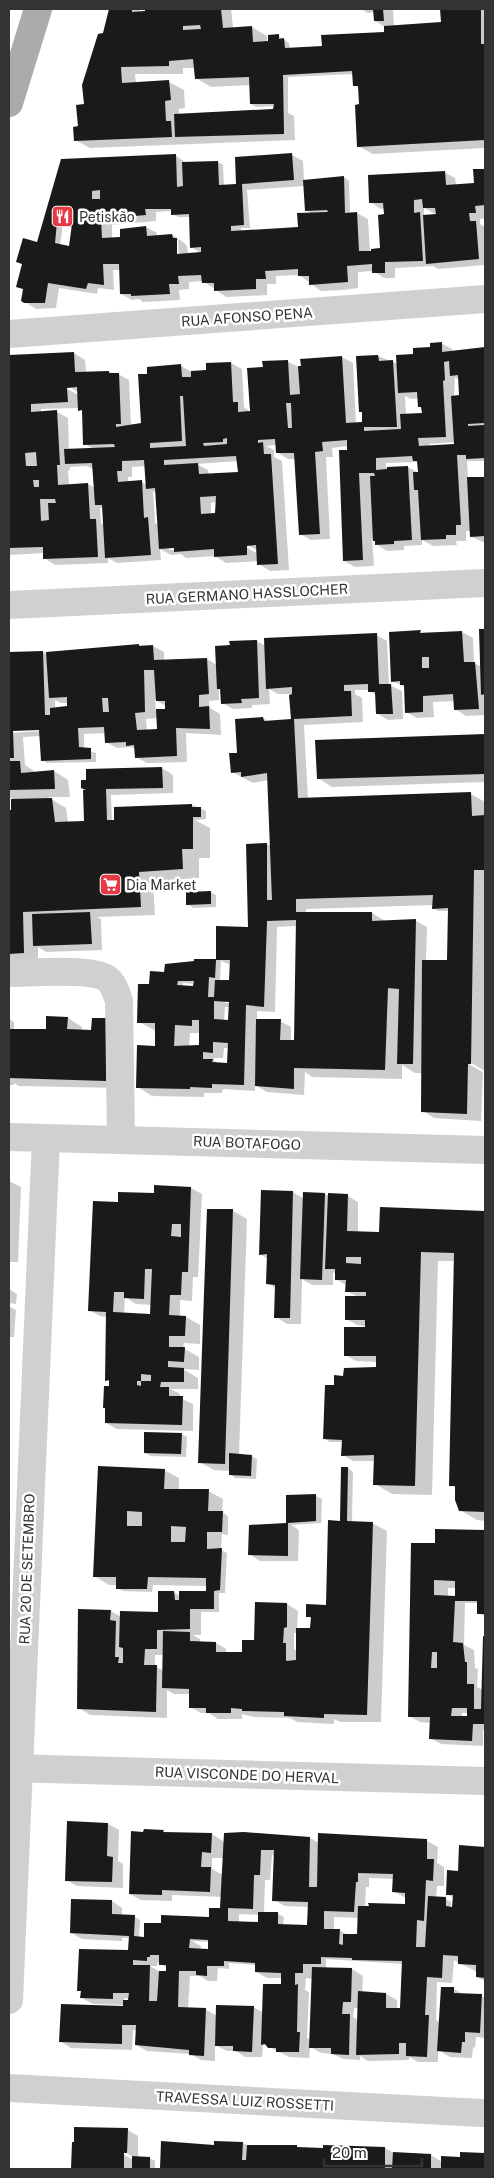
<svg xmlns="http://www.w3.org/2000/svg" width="494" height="2178" font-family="'Public Sans',sans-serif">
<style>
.shadow{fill:#0003;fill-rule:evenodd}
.building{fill:#1a1a1a;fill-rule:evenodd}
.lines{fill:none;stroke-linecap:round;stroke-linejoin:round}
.minor{stroke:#d0d0d0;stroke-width:28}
.major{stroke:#ababab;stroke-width:28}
.labels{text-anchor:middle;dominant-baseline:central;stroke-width:5;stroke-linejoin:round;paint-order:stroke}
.poi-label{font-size:14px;fill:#333;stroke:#fff;text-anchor:start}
.street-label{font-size:14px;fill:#333;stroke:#fff}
</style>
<rect width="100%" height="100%" fill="#fff"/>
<!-- shadow -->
<g class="shadow">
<path d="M110 9H137L144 13H146V9H231L233 28 252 27 267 36V42L279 36 289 43 290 49 323 47 386 33 385 27 375 21 374 12 368 13 361 9H393L394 26 442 23V9H485V65L476 60 480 66H485V148L373 154 358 146 360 106 359 88 354 85V74L288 77V113L294 116 295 140 90 148 75 140ZM183 68H196V78L211 87 250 85 251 104 256 107 275 106 278 110 179 115V109L185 108 184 90 169 82 136 84 135 74H183Z"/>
<path d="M175 155 186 163 218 162 223 165 224 186 238 185 236 158 292 155 303 161 304 181 344 177 349 181 350 213H357L368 219 370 252 382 249 385 216V208L381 209 370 202 444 172 455 178 456 185 475 184V170H485V218L480 219V224L485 227V265L438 269 433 266 395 268V278H384L373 271 358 272V288L343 290 321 291 299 275 276 276V284H267V295L226 297 203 281 189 282V289L179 290 180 300 143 302 139 299 132 300 121 294 120 270H113L114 290 98 288 97 294 59 288 56 308 36 309 25 302V290L17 286 43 245 53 192ZM304 186 306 210 312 214 299 229 242 232 241 228H250L247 190ZM424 208 437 215 424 216ZM172 211V214L178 217H190L191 247 202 254H188L187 246 183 242 172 235 157 236V233L146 227 121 230 122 238 112 239V225L156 221V212ZM63 224 73 228 70 247 60 245ZM176 240H178L179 260H176Z"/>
<path d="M441 343 452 349 453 352 485 349V461H467L468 478H485V543L472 537 471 531H466V541H456L457 545 433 546 422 540V545L404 546V550L387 551 376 544V541L372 539 374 566 355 567 344 561 348 446 332 448 333 457H326L330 539 311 540 300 534 296 459H288L278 453 277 445 266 446 274 450V457L282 461 289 570 270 571 259 564 258 561 226 563 215 556 186 558 181 554 171 555 160 549 161 560 117 563 108 558V563L55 565 44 558V553L9 555V356L74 353 85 360 86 373 109 372 118 374 129 380 131 426 142 424 148 369 181 366 192 372 208 371 231 363 242 369 244 407 248 410V412H252L264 368 287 361 298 367 342 357 353 363 356 424H364L363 413 361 412 378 356 398 364ZM455 377 459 380 460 396 454 397ZM62 383 78 392V395L61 385ZM405 396 411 399 419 398V406L423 408V414L406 415ZM79 408 83 412 85 444 95 450H69L68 418 57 412H41V409ZM455 442V445L429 447V444ZM238 461 239 473 209 475 208 470 197 464ZM416 462 419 463V473L408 467 386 468V463ZM87 466 93 469 95 488 88 484 69 485 68 470H70V467ZM146 466 147 485 142 482H128V477H132V467ZM153 491 157 493 159 525 155 523ZM217 502 216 514 211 515V503ZM100 507 103 509 104 525 101 523ZM242 542 258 551V554L241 544ZM169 547H180V549L169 550Z"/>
<polygon points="480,630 485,630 485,715 466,716 455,709 455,701 433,702 434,717 417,718 406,712 405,687 392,681 390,633 462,632 473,638 474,663 482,667"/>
<path d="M376 635 387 641 389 685 402 691 403 719 388 720 378 714 377 696 369 690H355V694L362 698 363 722 304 725 308 799 471 794 485 802V1071L466 1060 465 1062 483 1072 481 1121 434 1118 423 1111V1073H415L402 1065V1079L312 1077 305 1072 304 1095 267 1092 255 1085V1091L223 1089 222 1093H204V1097L152 1096 138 1087 156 1047V1031L139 1022 155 985 166 973V965L217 960 250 928 267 844 272 847 269 780 253 783 232 772 239 754 263 718 269 722 292 720 291 694H278L269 689 270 704 252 705V708L233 709 222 703 221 690 219 688V700L209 701 210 708 220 714 221 735 186 733 187 762 147 763 136 757V750L132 747 117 748 106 742V733L84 734V749L96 753V762L47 763 42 760 41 736 23 737 25 765 34 771 35 773 54 771 68 780 70 797H48L66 808 68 822H85L84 791 162 768 173 775V793L111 795 112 821 192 805 200 808 206 811V819L195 820 210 828V858H199V878L153 881 155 915 97 917 101 919 102 950 46 952 38 947V961L9 962V811H12V798H9V733L41 731V729L9 730V654L43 652 48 655 138 645 153 646 164 652V661L207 659 217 665 231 647 256 641 266 646ZM55 700 61 703H68L69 707 55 708ZM155 700 166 706V710L156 711ZM157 718 158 730H147L146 719ZM433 905V908L438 911H449L448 962 426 961 427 927 416 921 387 922 372 913H306V909ZM297 926 296 1041H291V1027L280 1021 257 1020V1011L275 1012 277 927ZM221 961 231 965 230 982 220 981ZM183 983 195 984V987L183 986ZM225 1001 235 1003H225ZM225 1007H230L229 1021H224ZM190 1033H200V1046L189 1047ZM224 1048H229L228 1064H219L214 1061V1058H223Z"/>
<polygon points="485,735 485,782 332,787 318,778 316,741"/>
<polygon points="210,892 216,895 216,907 193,908 188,904"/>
<polygon points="68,1018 82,1027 82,1031 120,1088 19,1086 14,1083 14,1085 9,1085 9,1019 14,1022 14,1030 48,1030"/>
<polygon points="9,1181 21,1187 18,1262 9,1262"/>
<path d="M191 1188 202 1194 198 1277H193L192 1301 180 1300V1317H186L200 1325V1344L184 1343 183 1348 199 1357V1370L183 1369 198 1378V1389H171L180 1394V1398L193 1404V1431L117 1429 106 1423 110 1388V1382L106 1380 108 1317 100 1316 89 1310 119 1203ZM125 1297 136 1304 152 1305 151 1315 124 1314Z"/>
<polygon points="293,1192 304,1199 324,1194 329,1196 348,1196 358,1202 358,1232 380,1234 381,1208 485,1212 485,1521 477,1520 460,1510 456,1488 450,1485 455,1261 438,1261 432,1495 392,1494 375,1484 375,1461 353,1461 343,1455 343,1442 330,1442 325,1439 335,1386 343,1377 376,1368 377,1362 356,1361 345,1355 366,1328 366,1326 357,1325 346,1319 358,1297 347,1291 347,1286 336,1279 336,1274 333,1272 333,1285 312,1285 302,1279 301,1324 287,1324 276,1317 277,1289 268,1283 268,1259 260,1254"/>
<polygon points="233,1211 247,1219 239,1455 251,1456 257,1459 256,1479 235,1478 230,1474 230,1471 214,1470 199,1462"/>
<polygon points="9,1289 17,1294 16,1304 9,1303"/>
<polygon points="9,1306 16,1310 14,1337 9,1337"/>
<polygon points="181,1434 187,1437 186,1457 151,1456 145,1453"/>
<path d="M99 1468 164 1470 179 1478V1490L208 1491 223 1499 222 1512 228 1516V1535L222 1534 221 1550 227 1553 225 1593H219V1612H201V1635H193L200 1639V1643H216L226 1649V1653H244L287 1604 298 1611 297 1629H311L312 1619 307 1616 327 1606 348 1468 353 1472 352 1522 372 1523 387 1531 381 1722H340L334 1719V1724L297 1722 290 1718 254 1717 242 1714V1719H218L209 1713H201L190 1707V1694H174L167 1690V1718L90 1715 79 1708 111 1611 121 1617 159 1613 174 1592 180 1596 207 1592V1586L153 1585 152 1592 123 1591 117 1588V1585H109L94 1576ZM294 1633H297V1651L294 1649ZM155 1655H164V1671L155 1666Z"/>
<polygon points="316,1496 322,1499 321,1523 291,1525 299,1530 298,1561 260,1561 249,1554 287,1524 288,1497"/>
<path d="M436 1530 485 1532V1616L478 1613V1603H465L464 1645 474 1650 475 1668 478 1669 477 1687 483 1690 485 1638V1730H483V1746L441 1744 430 1738 431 1723 420 1722 409 1716 436 1544ZM448 1588H456V1599L448 1597ZM462 1713H468V1718L462 1717Z"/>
<polygon points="68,1823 108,1824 119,1830 118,1861 123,1864 123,1888 77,1886 66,1880"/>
<path d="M163 1831 167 1833 212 1834 224 1842 310 1838 319 1843 427 1841 438 1847 437 1863 444 1867V1886H437L436 1898 446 1899 451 1902V1908H453L454 1898 447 1894 459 1872 460 1847 485 1848V1981L477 1977V1972L454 1960 452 1983 437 1982 436 2020 440 2023 454 1989 464 1995 485 1997V2038L476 2037 475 2048 473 2047 472 2058 450 2057 438 2050V2062H418L409 2057V2060L368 2061 360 2056V2060L343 2059 333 2054 321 2053 310 2047 309 2058 289 2057 263 2044 262 2057H245L236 2051H227L215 2045V2061L201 2060 191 2054 147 2051 136 2045 137 2030H133L132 2050 71 2048 60 2041 124 2008V2005L93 2004 82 1998V1992L79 1990 129 1952 130 1938H122V1941L82 1939 71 1933 112 1901 122 1908V1916L135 1917 140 1920 139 1938H150L162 1925 210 1918 222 1909V1897L172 1895V1901L141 1900 130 1894 144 1833ZM272 1855 275 1856 274 1900 285 1906 309 1907 308 1927 283 1926 284 1917 278 1914 264 1913 265 1880H270ZM212 1858H224L223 1875 212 1869ZM369 1878 394 1879 393 1891 406 1898V1905L365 1907 366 1887H369ZM239 1914 259 1915V1924L239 1923ZM334 1917 359 1918V1936L348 1935 339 1930H334ZM192 1941 209 1942V1950H200L201 1946ZM326 1959 403 1964 401 2010H397V2000L386 1994 362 1993 363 1976 352 1969 326 1968ZM158 1962 167 1968V1973L160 1972 150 1966H157ZM229 1963 256 1965V1972L267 1978H282V1985L264 2013 253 2007 217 2016 205 2009H188L190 1976H200L208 1981H217L218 1968 229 1969ZM306 1978 313 1979 311 2040 307 2038 309 1992 305 1990ZM124 1998 130 1999 129 2001H124ZM354 2008H358V2020L353 2017Z"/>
<path d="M128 2130 138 2136V2158H150L155 2161V2169H72L73 2143ZM120 2149 133 2157V2160L118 2151Z"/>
<polygon points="162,2142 215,2146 243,2143 248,2146 296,2146 300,2149 324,2150 324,2146 385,2148 394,2153 431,2155 442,2162 461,2158 462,2153 485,2155 485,2169 161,2169"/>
</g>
<!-- building -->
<g class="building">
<path d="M109 9H132V12L145 11V9H221L223 28 252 26 253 42 268 41V35L279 34V39L284 38 285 48 322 46 321 35 384 32V26L441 22 440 9H481V44H485V140L357 147 355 105 359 104 358 86H353L352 71 283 75 284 134 175 137 174 114 273 109 274 104H250L249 77 195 79 193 59 169 61V66L121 67 122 83 169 80 171 100 165 101 166 121H171L172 137 74 141 73 127 78 126 76 105 84 104 82 85 98 34 103 33ZM200 25 201 29 183 30V26Z"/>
<polygon points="373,9 383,9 384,21 374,21"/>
<path d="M292 153 294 180 242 184 244 225 231 226V231L298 227 297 213 328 212 327 210 305 211 303 180 344 176 345 213 357 212 359 251H371V249L380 248 378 215 384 214 383 203H369L368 175 445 171 446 185 474 183 473 169H485V205L475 206 476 213H469L470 221H476L479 259 426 264 423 215 436 214 435 208H423L422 199 414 200V213L420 212 423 261 385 262V273H372V264L347 266 348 282 309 285V276H298V269L265 271 266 279H256V289L214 291V283H202L201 275 178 276 179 284H169L170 294 131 296V294H120L119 264H103L104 285 88 283 86 289 48 283 45 303H24L21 301 23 289 16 287 22 264 16 262 23 238 37 242 61 159 176 154 177 187 183 186 182 162 218 161 219 185 236 184 235 157ZM100 190V199H92V191ZM145 209H171V215L189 214 190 248 201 247V252L177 254V238H173L172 234 147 236 146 226 120 229V237L102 238 101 219 146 215ZM57 222 72 224 69 246 55 243Z"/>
<path d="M442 342V352L485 347V458L466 459V455H457L461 525H456V535H446V539L421 540 418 490H414L413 472H418L417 461H413L412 456 376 458V470L387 469V467L408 466 412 540 394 541V544L375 545V541H373L370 476H375L374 473H359L363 560 343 561 339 450H347V440L322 442 323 451 315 452 320 534 299 535 294 453H276L275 439 258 440V443L263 442 264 454H271L278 564 257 565 256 545 247 546V555L214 557V549L174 552V548L159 549 155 488 146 489 144 460 122 461V471H117L118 482 142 480 144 518 148 517 151 555 105 558 102 505H95L92 463 65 464 64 449 115 447 114 444 83 445 82 410 78 411 77 387 67 388 68 402 31 404V412L57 410 60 465H57L58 485 88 483 90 519H96L98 557 43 559V547L9 548V355L74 352 75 372 109 371V373H119L121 424H116V427L141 423 138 374H147V367L181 364 182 377H191V371L206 370V363L231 362 233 402H238V412L250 411 247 368 263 367 262 361 288 360 290 395 300 394 298 366H301L300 359 342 356 346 423 362 422V412H359L356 356 378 355 379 361 393 360 397 427H364V431L401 429 400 414 422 413 421 407H418L417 392 398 393 396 355 413 354V348L430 347V343ZM449 361 450 376 458 375 459 395 451 396 454 444 419 446 418 438 446 437 443 381 445 380 444 362ZM180 396H183L186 446 150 448V443L182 441ZM286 403H291L292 428H288ZM484 423V425L468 426V424ZM227 438V444L204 446 203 443 223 442V439ZM36 452 37 466H26L25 453ZM236 456 238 472 199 474 198 463 164 465V460ZM33 480H39V487H34ZM216 496 215 513 201 514 200 497ZM40 499H55L56 503H48L49 520 41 521Z"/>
<polygon points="467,477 485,477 485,536 470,537"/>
<polygon points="479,629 485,629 485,694 481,695"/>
<path d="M421 630 420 633 462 631 464 662H475L479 709 454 710 453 694 423 696V712L405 713 404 685H400V681L391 682 389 632ZM422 657H429V668H422Z"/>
<path d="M377 633 379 684H391L393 714H376L375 692H368V684L344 685V691H351L352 716 294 719 298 798 471 792 472 816 485 815V870H474L471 1064H468L467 1114 421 1112 422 960H447L448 908 432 909 433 895 296 899V912H372V921L416 919 413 1064H397L399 989 388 988 385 1070 294 1068V1089L255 1086 256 1019H281L280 1040H294L296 920 267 921 264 1007 246 1005 244 1085 212 1084V1088L190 1087V1089L136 1088 137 1045 155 1046V1023H137L138 984H149L150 971 164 972 165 964 194 961V959H216V926L248 927 246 844 267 843V900H272L267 773 241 777V772L231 773 229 753H237L235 719 263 717 264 721 291 719 289 695 292 694V687L266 689 264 638ZM216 960H230L229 980H215L214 997H208L209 977 215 978ZM178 981H194L193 986 177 985ZM214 1001 229 1002 228 1020 214 1019ZM192 1020H199V1045L174 1046 175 1025 192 1026ZM213 1042 228 1043 227 1063 212 1062 213 1059H203V1052L213 1053Z"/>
<polygon points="257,640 259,698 241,699 242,703 221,704 220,689 217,689 215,646 230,645 229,641"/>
<path d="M139 644V646L153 645 154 660 207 658 209 694 199 695V707L209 706 210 729 176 728 177 756 135 758 134 745 126 746V742L105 743 104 727 78 728 79 747 91 748V759L41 761 39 730 13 731 14 758H9V652L43 651 45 715H50V708L67 706V697L49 698 46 652ZM144 670H154L156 701H165V709H156L157 729 137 730 135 713 145 712ZM102 698H108L109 712H103Z"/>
<polygon points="485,734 485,774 317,779 315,740"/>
<polygon points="9,761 20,761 21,773 54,770 55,789 9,790"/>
<polygon points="162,767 163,788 106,789 107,820 114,820 114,807 192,804 192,807 201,807 201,817 193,817 193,849 182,849 183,869 139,872 141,907 23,912 24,953 9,954 9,810 11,810 11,799 52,798 55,822 84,821 83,790 86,790 81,788 81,780 86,780 86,769"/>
<polygon points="211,891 211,904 186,905 186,892"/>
<polygon points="90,912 92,944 33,946 32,914"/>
<polygon points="46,1016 68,1017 67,1029 91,1030 92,1018 107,1018 106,1081 9,1078 9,1029 46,1029"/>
<path d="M154 1185 191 1187 188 1272H182L181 1295H170L169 1315 186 1316 185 1336H169V1347H185L184 1362 168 1361V1367L184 1368V1382H161L160 1387H169V1396H183L182 1425 105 1423V1408H103L104 1386H109V1380L105 1381 106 1312 88 1311 93 1201 118 1202V1192L154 1193ZM172 1224H181V1237L171 1236ZM145 1269H152L150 1314 113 1312 114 1292H124V1298L144 1299ZM141 1374 151 1375V1381H141V1386L137 1385V1381H141Z"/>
<polygon points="261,1190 293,1191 290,1318 274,1318 275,1285 266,1284 267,1254 259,1255"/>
<polygon points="303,1192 325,1193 322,1280 300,1279"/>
<path d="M328 1193 348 1194 347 1231 379 1232 380 1207 485 1211V1512L459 1511 455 1500V1486H449L454 1253 421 1252 415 1486 373 1485 374 1455 341 1456 342 1440 323 1439 325 1385H334V1375L343 1376 344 1368 376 1367V1356H344V1327H365V1320H345V1296H366V1292H345L346 1280H335V1269H325ZM346 1257H361V1264L346 1263Z"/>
<polygon points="207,1209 233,1209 225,1464 198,1463"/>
<polygon points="144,1432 182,1433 181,1454 144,1453"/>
<polygon points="229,1453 252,1455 251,1476 229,1475"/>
<path d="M98 1466 165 1469 164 1489H209L208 1511H223L222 1532H207V1549L222 1548 220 1590 214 1591V1609H190V1629L157 1630V1649H145L144 1665H157L156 1712 77 1709 78 1609 111 1610 110 1620 116 1621 115 1657H119L118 1663H123V1648L119 1647 120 1611 158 1612V1591H174L175 1600H179V1591H206V1578L148 1577 147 1589H116V1577H93ZM127 1511 142 1512V1526H127ZM171 1526 186 1527 185 1542H171Z"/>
<polygon points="341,1467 348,1467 347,1521 373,1522 367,1715 324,1714 324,1718 284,1716 284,1712 242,1711 242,1709 231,1708 231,1713 206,1713 206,1708 189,1708 189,1689 162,1688 163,1631 190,1632 190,1641 216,1642 216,1652 242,1652 242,1640 254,1640 255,1602 287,1603 287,1627 284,1628 283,1643 286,1643 286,1661 296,1660 296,1628 310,1628 311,1617 306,1617 306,1604 326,1605 328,1520 340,1521"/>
<polygon points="316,1494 316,1521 288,1523 288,1556 248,1555 249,1525 286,1523 286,1495"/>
<path d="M435 1529 485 1530V1614H477V1601H455L453 1642 463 1643 465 1662H467V1684H474V1709H481L483 1636 485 1637V1724H473L472 1741 429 1739 430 1717H408L411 1543H435ZM434 1580 455 1581V1596L434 1595ZM432 1652H437V1668H431ZM452 1708H467V1716H451Z"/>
<polygon points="67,1821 108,1823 107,1856 113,1857 112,1882 65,1881"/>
<polygon points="144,1829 164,1830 163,1832 212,1833 211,1853 202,1852 201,1867 211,1867 210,1892 162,1890 162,1895 129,1894 131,1831 143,1832"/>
<path d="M244 1832 310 1837 309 1887H317L318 1833 427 1839V1859H434L433 1881 426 1880 424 1921 417 1920 416 1947H425L428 1896 446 1897V1906L452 1907 453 1895H446L447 1870 458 1871 459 1845 485 1847V1978L476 1977V1965L458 1964V1956L443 1955 442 1978 427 1977 425 2015H429L427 2057 406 2056V2043H399V2054L356 2055 358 1991 386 1993V2008H400L402 1961 352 1960V1958L321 1957V1964H303V1973H295V1985L298 1984 297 2032H300L299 2052H276V2048H268L265 2044 261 2045 263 1984H281V1973L255 1972V1963L224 1961V1966H207V1976L196 1975V1971H179L178 2007 206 2008 204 2056 189 2055V2050L135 2045 136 2025H122V2044L59 2042 61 2004 123 2006V2000H128L129 1993H113V1999L80 1998 81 1991H77L79 1949 128 1950 129 1936 70 1933 71 1899 112 1900V1914L135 1915 134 1936 144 1937V1923H161V1915L209 1917V1908H220L224 1833ZM261 1850H274L272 1901 308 1902 307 1925 278 1924V1912H258V1922L228 1921V1908L253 1909 254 1875H260ZM358 1873 393 1874 392 1892 405 1893V1904L368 1903 369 1906H358L357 1934H343V1945L339 1944 340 1929H324V1911L354 1912 356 1882H358ZM190 1939 208 1940V1949L189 1948ZM150 1955H159V1965H166V1971H159L157 2001H149L150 1965H133V1960L147 1961V1957H150Z"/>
<polygon points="312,1967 352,1968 351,2002 343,2002 342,2014 350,2014 349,2055 331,2054 331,2048 309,2048"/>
<polygon points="441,1987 454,1987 454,1993 482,1994 480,2033 465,2032 465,2042 462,2042 461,2053 437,2051"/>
<polygon points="216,2005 254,2006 252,2052 233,2051 233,2046 215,2046"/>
<polygon points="74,2127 128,2128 127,2153 124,2153 124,2169 71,2169 72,2142 74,2142"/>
<polygon points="161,2141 214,2145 214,2141 243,2142 242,2160 246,2160 247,2145 297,2145 297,2147 323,2148 323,2145 385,2147 385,2169 160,2169"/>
<polygon points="393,2152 431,2154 431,2169 392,2169"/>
<polygon points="460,2152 485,2153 485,2169 441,2169 441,2156 460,2157"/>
<polygon points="132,2156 150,2157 150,2169 132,2169"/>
</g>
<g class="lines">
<!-- minor -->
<g class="minor">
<polyline points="9,334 485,299"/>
<polyline points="9,605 485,583"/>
<path d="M9 973C30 973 90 968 106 978 114 983 116 993 119 1001L121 1140"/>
<polyline points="9,1137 485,1150"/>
<polyline points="9,1768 485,1781"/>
<polyline points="9,2000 46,1138"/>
<polyline points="9,2088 482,2113"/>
</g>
<!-- major -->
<polyline class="major" points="9,103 38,9"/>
</g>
<!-- icons -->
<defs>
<symbol id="restaurant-square" viewBox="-11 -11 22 22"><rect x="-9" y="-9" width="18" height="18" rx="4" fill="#e63946" stroke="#fff"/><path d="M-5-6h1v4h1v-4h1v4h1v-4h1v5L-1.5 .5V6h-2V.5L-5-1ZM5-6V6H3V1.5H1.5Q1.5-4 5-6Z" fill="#fff"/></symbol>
<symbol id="supermarket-square" viewBox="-11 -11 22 22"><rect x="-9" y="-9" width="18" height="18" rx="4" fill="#e63946" stroke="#fff"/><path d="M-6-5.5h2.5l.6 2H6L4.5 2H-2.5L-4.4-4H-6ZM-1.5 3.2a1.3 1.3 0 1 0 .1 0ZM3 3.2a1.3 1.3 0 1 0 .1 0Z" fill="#fff"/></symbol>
</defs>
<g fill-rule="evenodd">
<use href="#restaurant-square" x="50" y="204" width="25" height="25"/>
<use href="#supermarket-square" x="98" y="872" width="25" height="25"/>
</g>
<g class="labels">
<!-- poi labels -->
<g class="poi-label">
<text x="79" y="217">Petiskão</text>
<text x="126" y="885">Dia Market</text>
</g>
<!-- street labels -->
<g class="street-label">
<text transform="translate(247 317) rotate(-4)">RUA AFONSO PENA</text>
<text transform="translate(247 594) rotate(-3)">RUA GERMANO HASSLOCHER</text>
<text transform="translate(247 1143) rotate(2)">RUA BOTAFOGO</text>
<text transform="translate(27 1569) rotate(-88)">RUA 20 DE SETEMBRO</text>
<text transform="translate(247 1775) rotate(2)">RUA VISCONDE DO HERVAL</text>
<text transform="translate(245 2101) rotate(3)">TRAVESSA LUIZ ROSSETTI</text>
</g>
</g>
<!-- border -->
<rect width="494" height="2178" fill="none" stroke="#333333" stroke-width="20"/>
<!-- scale -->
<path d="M324 2158v8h98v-8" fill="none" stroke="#333333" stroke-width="2.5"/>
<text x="332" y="2158" font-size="15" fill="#333333" stroke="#ffffff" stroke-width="4" paint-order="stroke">20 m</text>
</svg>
